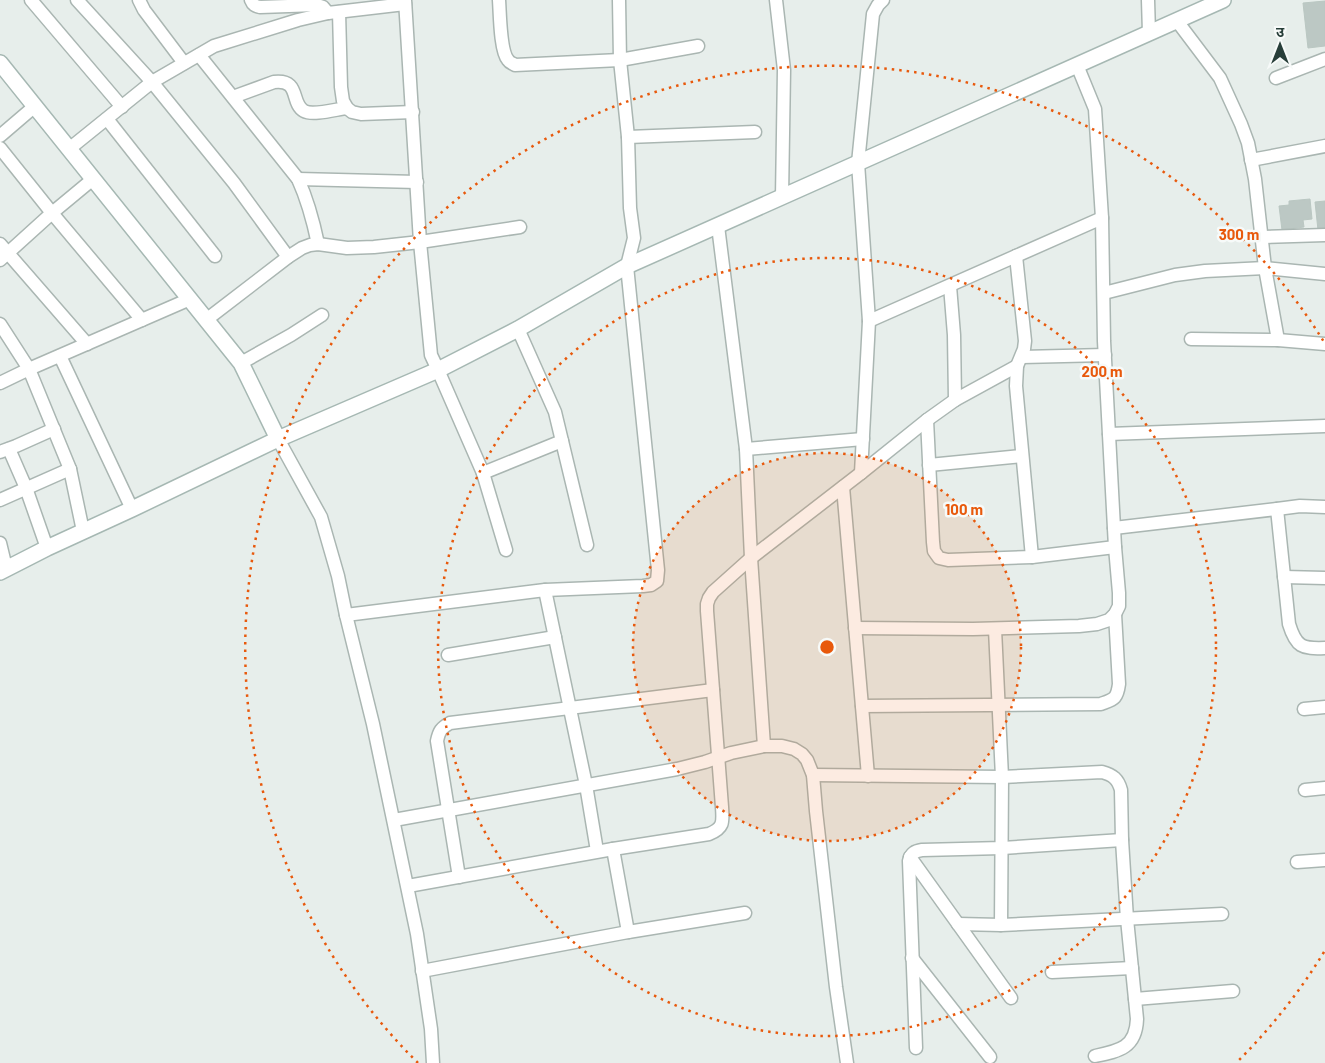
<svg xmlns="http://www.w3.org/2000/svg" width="1325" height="1063" font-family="Barlow,'Noto Sans Devanagari',sans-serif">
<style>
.building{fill:#bcc8c4;stroke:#bac7c2}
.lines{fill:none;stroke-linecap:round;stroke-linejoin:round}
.street-casing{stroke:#aab6b2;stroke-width:15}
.secondary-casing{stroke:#a6b8b3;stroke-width:18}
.street{stroke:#fff;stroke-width:12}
.secondary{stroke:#fff;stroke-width:15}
.ring{fill:none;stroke:#e8590c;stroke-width:2.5;stroke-dasharray:2.5 5}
.centre{fill:#e8590c;stroke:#f7faf9;stroke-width:2.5}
.ring-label{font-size:15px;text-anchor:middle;font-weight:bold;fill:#e8590c;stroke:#f7faf9;stroke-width:5;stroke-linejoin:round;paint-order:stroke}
</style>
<rect width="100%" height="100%" fill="#e7eeeb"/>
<!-- building -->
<g class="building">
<polygon points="1325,1 1325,46 1308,48 1303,3"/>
<polygon points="1310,199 1312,219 1303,220 1304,227 1282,230 1279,206 1289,205 1289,201"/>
<polygon points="1325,201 1325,229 1318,230 1315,202"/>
</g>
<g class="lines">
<defs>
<g id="street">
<polyline points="31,0 122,107"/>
<polyline points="77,0 152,82 234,183 288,257"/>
<polyline points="139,0 144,10 184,63"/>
<path d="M251 0C253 5 255 6 260 7L317 5 323 7 328 13"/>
<polyline points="405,0 420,242 431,355 438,370 483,473 506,550"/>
<path d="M499 0C500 13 500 51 508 60 510 63 512 63 515 65L620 60 698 46"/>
<polyline points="776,0 784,70 782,197"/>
<polyline points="1148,0 1149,33"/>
<polyline points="339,12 341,87 343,101 347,108 352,112 361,114 413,112"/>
<polyline points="1177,21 1220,78 1241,124 1248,143 1255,179 1265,268 1278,340"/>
<path d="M199 55 298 179C308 201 313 220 318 244"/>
<polyline points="1276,78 1325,59"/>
<path d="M233 97 274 82C301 79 290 103 304 111 313 116 337 109 347 108"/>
<polyline points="107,119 215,256"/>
<polyline points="0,136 35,106"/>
<polyline points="628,137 755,132"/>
<polyline points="0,148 52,213 142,320"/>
<polyline points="69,149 152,82 214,46 298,20 328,13 405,4"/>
<polyline points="1251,160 1325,146"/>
<polyline points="298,179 417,182"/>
<polyline points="718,226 746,449 751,558 764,746"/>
<polyline points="1262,237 1325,235"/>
<polyline points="0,244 87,344"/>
<polyline points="1016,256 1025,341 1024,349 1017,366 1016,386 1032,557"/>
<polyline points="0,260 52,213 93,179"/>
<polyline points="950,286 954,335 955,400"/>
<polyline points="1104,293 1175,275 1205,271 1265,268 1325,274"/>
<polyline points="206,320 288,257 302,248 310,245 318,244 347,248 374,247 420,242 520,227"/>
<polyline points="869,321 1102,218"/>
<polyline points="0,324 29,369 70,469 83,531"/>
<polyline points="518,329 555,412 587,545"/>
<polyline points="1191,339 1278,340 1325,344"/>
<polyline points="60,356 132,509"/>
<polyline points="1022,357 1105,355"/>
<polyline points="241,363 291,335 322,315"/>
<polyline points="0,383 29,369 190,299"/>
<polyline points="927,420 933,542 934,551 939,558 948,560 1032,557 1115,547"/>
<polyline points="1109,434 1325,426"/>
<polyline points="278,439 321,517 338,576 346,615 373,724 417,934 431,1029 433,1063"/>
<polyline points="9,449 26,488 47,548"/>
<polyline points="746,449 863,439"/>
<polyline points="0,452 16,446 54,429"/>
<polyline points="929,465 1022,456"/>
<polyline points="483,473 562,441"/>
<polyline points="861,473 869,321 858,163 873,14 878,5 883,0"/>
<polyline points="843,487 868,776"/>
<polyline points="0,500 70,469"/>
<path d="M1277 509 1289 624C1296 647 1302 649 1325 648"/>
<polyline points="1114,528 1277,509 1300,506 1325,507"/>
<polyline points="0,543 6,568"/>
<polyline points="1284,577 1325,578"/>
<polyline points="545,590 586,785 597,851"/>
<polyline points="346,615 545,590 643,586 651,585 657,581 658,570 627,266 634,238 630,208 628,137 620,60 619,0"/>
<polyline points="855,628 973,629 1079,626 1097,624 1109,620 1115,614 1119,606 1119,593 1115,547 1104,341 1102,218 1095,109 1077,65"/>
<polyline points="995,629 1002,777 1001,925"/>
<polyline points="448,655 555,637"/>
<path d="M862 706 1101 704C1114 699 1117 699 1119 684L1115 614"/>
<polyline points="1304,709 1325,707"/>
<path d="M813 775 1002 777 1102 772C1113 775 1118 779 1121 790L1122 840 1127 919 1137 1019C1136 1048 1119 1051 1095 1056"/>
<polyline points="1305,790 1325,788"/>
<polyline points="394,820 677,769 705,762 731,753 764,746 782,746 794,749 802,754 807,760 813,775 816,811 836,987 847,1063"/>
<polyline points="613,849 628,932"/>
<polyline points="910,857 1011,998"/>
<polyline points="1297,862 1325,860"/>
<path d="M459 877 437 741C439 731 441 728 450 723L713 690"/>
<path d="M408 886 613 849 709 834C724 828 723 822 722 807L707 611V604L709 598 713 592 751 558 861 473 927 420 955 400 1017 366"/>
<polyline points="958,924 1001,925 1222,914"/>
<polyline points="912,958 990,1057"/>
<polyline points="422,971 628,932 745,913"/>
<polyline points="1052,972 1132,968"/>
<polyline points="1135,999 1233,991"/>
<path d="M916 1048 909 861C911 853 915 851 922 850L1002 848 1122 840"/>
</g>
<g id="secondary">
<polyline points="0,63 241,363 278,439"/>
<polyline points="0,572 47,548 132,509 278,439 438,370 518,329 627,266 1223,0"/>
</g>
</defs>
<!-- street casing -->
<use href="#street" class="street-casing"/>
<!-- secondary casing -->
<use href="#secondary" class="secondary-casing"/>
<!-- street -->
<use href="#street" class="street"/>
<!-- secondary -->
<use href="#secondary" class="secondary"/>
</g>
<!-- distance rings -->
<circle cx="827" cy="647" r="194" fill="#e8590c" fill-opacity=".12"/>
<g class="ring">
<circle cx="827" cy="647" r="194"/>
<circle cx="827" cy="647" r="389"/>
<path d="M1324 952A583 583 0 0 1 1236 1063M418 1063A583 583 0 1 1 1324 342"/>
</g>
<circle cx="827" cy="647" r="8" class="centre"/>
<g class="ring-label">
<text x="1239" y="240">300 m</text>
<text x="1102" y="377">200 m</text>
<text x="964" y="515">100 m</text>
</g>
<!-- north arrow -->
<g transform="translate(1280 45)" stroke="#f7faf9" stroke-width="4" paint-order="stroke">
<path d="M0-4L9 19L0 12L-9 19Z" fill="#273e39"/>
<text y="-8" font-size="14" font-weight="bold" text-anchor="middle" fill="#273e39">उ</text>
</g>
</svg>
